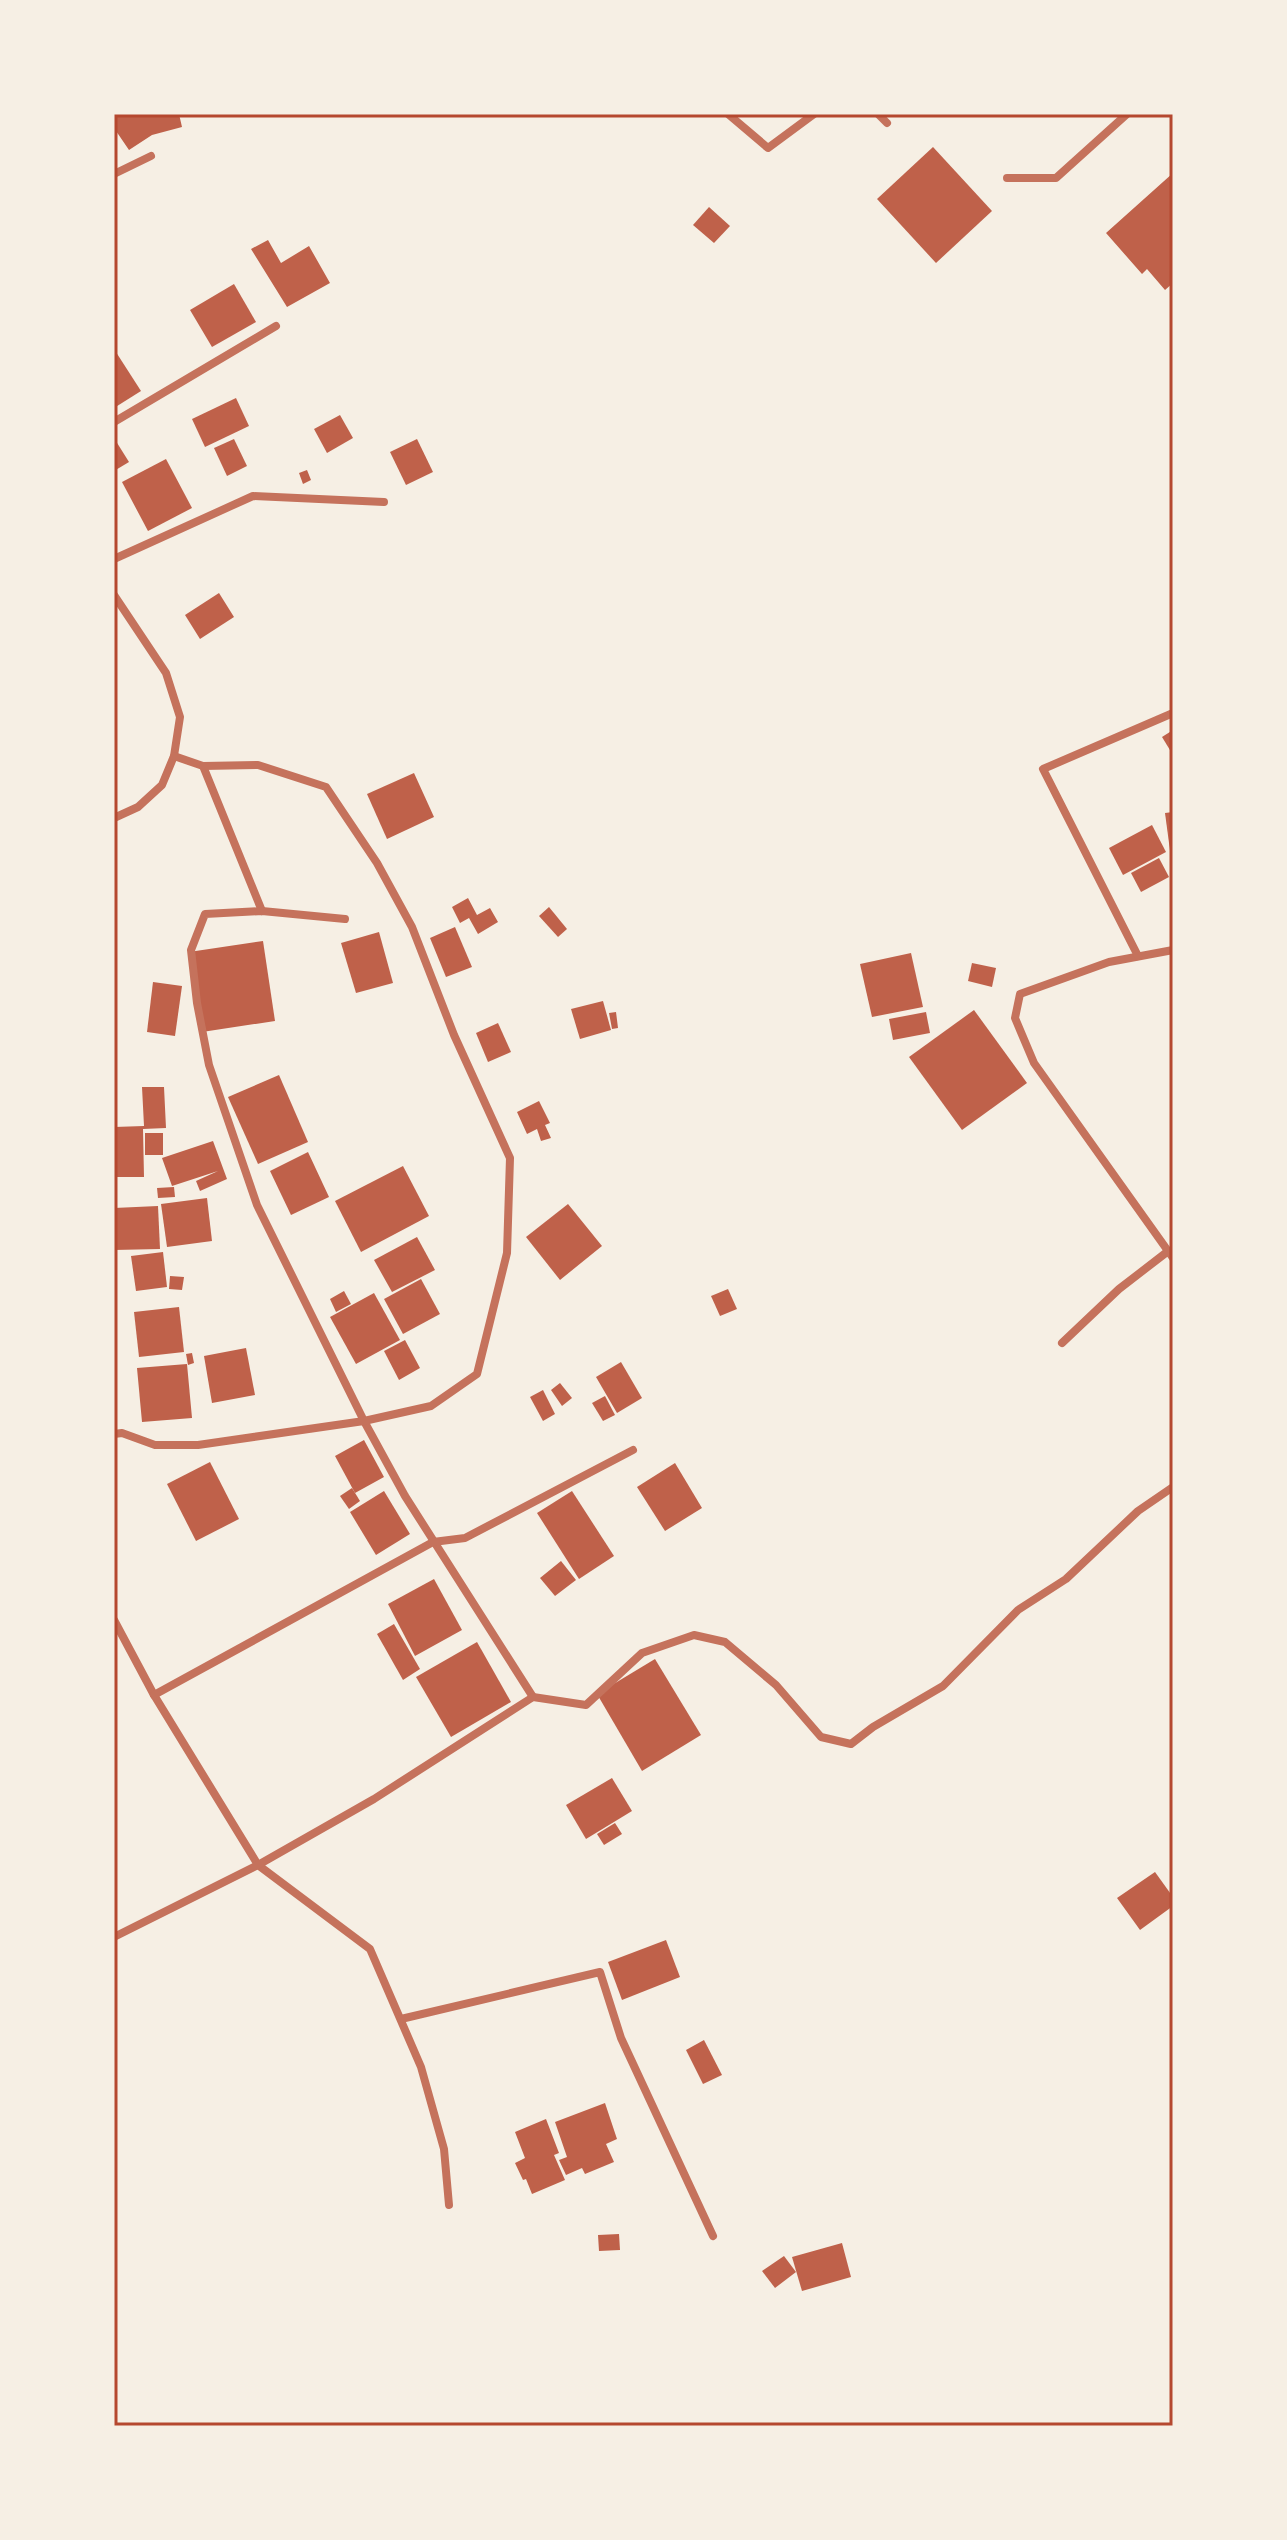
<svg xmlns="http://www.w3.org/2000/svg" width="1287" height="2540" font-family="'Noto Sans',sans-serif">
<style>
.building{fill:#bf614a}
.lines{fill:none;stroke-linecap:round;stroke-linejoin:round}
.minor{stroke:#c5725c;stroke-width:8}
.neatline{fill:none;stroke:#b5482f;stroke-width:3}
</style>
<rect width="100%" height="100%" fill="#f6efe4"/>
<!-- building -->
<g class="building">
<polygon points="114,114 179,114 182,127 152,135 129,150 114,128"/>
<polygon points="933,147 992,211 936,263 877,199"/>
<polygon points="1173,173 1173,283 1165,290 1147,269 1142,274 1106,233"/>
<polygon points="709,207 730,226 714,243 693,225"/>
<polygon points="268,240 281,263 309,246 330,283 287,307 251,249"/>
<polygon points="234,284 256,322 212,347 190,310"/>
<polygon points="114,349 141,391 114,408"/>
<polygon points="236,398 249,426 205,447 192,419"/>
<polygon points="340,415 353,438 327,453 314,429"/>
<polygon points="114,438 129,462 114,471"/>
<polygon points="234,439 247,466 227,476 214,448"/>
<polygon points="417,439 433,472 406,485 390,452"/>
<polygon points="166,459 192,508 148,531 122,482"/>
<polygon points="307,470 311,480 303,484 299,473"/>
<polygon points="219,593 234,617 200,639 185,615"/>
<polygon points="1173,730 1173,755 1162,737"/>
<polygon points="414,773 434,817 387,839 367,794"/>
<polygon points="1173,812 1173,858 1171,858 1165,813"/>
<polygon points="1152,825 1166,852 1123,875 1109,848"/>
<polygon points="1159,858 1169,877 1141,892 1131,873"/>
<polygon points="468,898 477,915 490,908 498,922 478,934 469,918 460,923 452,907"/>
<polygon points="549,907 567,929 558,937 539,916"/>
<polygon points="455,927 472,967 446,977 430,938"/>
<polygon points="379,932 393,983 356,993 341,943"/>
<polygon points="263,941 275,1021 202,1032 189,952"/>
<polygon points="911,953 923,1007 872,1017 860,964"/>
<polygon points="972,963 996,968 992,987 968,981"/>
<polygon points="153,982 182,986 175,1036 147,1032"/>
<polygon points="603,1001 611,1030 580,1039 571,1009"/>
<polygon points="974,1010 1027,1083 962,1130 909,1057"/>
<polygon points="616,1012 618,1028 612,1029 609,1013"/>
<polygon points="926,1012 930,1033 893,1040 889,1019"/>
<polygon points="498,1023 511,1052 488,1062 476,1033"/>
<polygon points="279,1075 308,1142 258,1164 228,1097"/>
<polygon points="142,1087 164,1087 166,1128 143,1129 144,1177 114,1177 114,1127 144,1126"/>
<polygon points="539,1101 550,1123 545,1125 551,1138 541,1141 537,1129 527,1134 517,1112"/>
<rect x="145" y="1133" width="18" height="22"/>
<polygon points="213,1141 227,1179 200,1191 196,1181 218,1171 172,1186 162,1158"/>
<polygon points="308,1152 329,1197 291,1215 270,1171"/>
<polygon points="403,1166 429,1216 361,1252 335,1201"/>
<polygon points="174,1187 175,1197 158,1198 157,1188"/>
<polygon points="207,1198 212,1241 167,1247 161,1204"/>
<polygon points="568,1204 602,1246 560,1280 526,1237"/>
<polygon points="158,1206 160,1249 114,1250 114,1208"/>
<polygon points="417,1237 435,1270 392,1292 374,1260"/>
<polygon points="163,1252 167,1287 136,1291 131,1256"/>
<polygon points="170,1276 184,1277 182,1290 169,1289"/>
<polygon points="421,1279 440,1314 403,1334 384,1299"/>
<polygon points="728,1289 737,1309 720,1316 711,1296"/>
<polygon points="344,1291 351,1304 336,1312 330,1299"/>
<polygon points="374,1293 400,1340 356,1364 330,1317"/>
<polygon points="179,1307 184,1352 139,1357 134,1312"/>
<polygon points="405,1340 420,1368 399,1380 384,1351"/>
<polygon points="246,1348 255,1395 212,1403 204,1356"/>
<polygon points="192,1353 194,1363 188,1365 186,1354"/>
<polygon points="621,1362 642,1398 617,1413 596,1377"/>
<polygon points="187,1364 192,1418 142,1422 137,1368"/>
<polygon points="560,1383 572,1398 562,1406 551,1390"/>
<polygon points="543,1390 555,1414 543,1421 530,1397"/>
<polygon points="605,1396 615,1415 603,1421 592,1403"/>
<polygon points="364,1440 384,1477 355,1493 335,1456"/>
<polygon points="210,1462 239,1519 196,1541 167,1484"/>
<polygon points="675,1463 702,1508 665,1531 637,1487"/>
<polygon points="352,1488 360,1501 349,1509 340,1496"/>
<polygon points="384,1491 410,1534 376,1555 350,1512"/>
<polygon points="572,1491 614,1556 579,1579 537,1513"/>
<polygon points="561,1561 576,1580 555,1596 540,1578"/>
<polygon points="434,1579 462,1630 415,1656 388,1604"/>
<polygon points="394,1624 420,1669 403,1680 377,1634"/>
<polygon points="477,1642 511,1702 451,1737 416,1677"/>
<polygon points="655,1659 701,1735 642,1771 597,1694"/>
<polygon points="612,1778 632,1811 586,1839 566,1805"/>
<polygon points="615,1823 622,1834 604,1845 597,1834"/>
<polygon points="1155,1872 1173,1897 1173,1906 1140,1930 1117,1898"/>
<polygon points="666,1940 680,1977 622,2000 608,1962"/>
<polygon points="704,2040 722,2075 703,2084 686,2050"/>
<polygon points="605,2103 617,2139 606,2144 614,2162 585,2174 582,2168 566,2175 559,2160 567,2157 555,2122"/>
<polygon points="546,2119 559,2153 554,2155 565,2180 532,2194 526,2179 523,2180 515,2163 525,2158 515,2132"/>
<polygon points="619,2234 620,2250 599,2251 598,2235"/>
<polygon points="842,2243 851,2277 802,2291 792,2257"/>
<polygon points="784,2256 796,2272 775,2288 762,2271"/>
</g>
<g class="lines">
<!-- minor -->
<g class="minor">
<polyline points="728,114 768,148 814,114"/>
<polyline points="878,114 887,123"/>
<polyline points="114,174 151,156"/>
<polyline points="1007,178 1056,178 1127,114"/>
<polyline points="114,422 276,326"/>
<polyline points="114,559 253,496 384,502"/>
<polyline points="114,595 166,673 180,717 174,756 162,785 138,807 114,818"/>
<polyline points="174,756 203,766 262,911"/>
<polyline points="345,919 262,911 205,914 191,950 197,1003 209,1065 257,1205 364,1421 405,1496 533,1697"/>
<polyline points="1173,950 1109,962 1020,994 1015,1018 1034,1063 1173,1258"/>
<polyline points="1138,956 1043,769 1173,713"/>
<polyline points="1062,1343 1119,1289 1167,1252"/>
<polyline points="114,1434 122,1433 155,1445 198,1445 364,1421 431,1406 477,1374 507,1253 510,1158 454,1035 412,927 377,863 326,787 258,765 203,766"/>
<polyline points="114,1620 154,1695 258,1865 370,1949 421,2067 444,2149 449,2205"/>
<polyline points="154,1695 433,1542 465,1538 633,1450"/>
<polyline points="114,1937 258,1865 374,1799 533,1697 586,1705 642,1653 694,1635 725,1642 776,1685 821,1737 851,1744 873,1727 943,1686 1018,1610 1066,1579 1138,1511 1173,1487"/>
<polyline points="401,2019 600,1972 621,2038 713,2236"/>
</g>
</g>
<!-- border -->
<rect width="1287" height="2540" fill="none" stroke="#f6efe4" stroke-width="232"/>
<rect x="116" y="116" width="1055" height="2308" class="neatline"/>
</svg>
